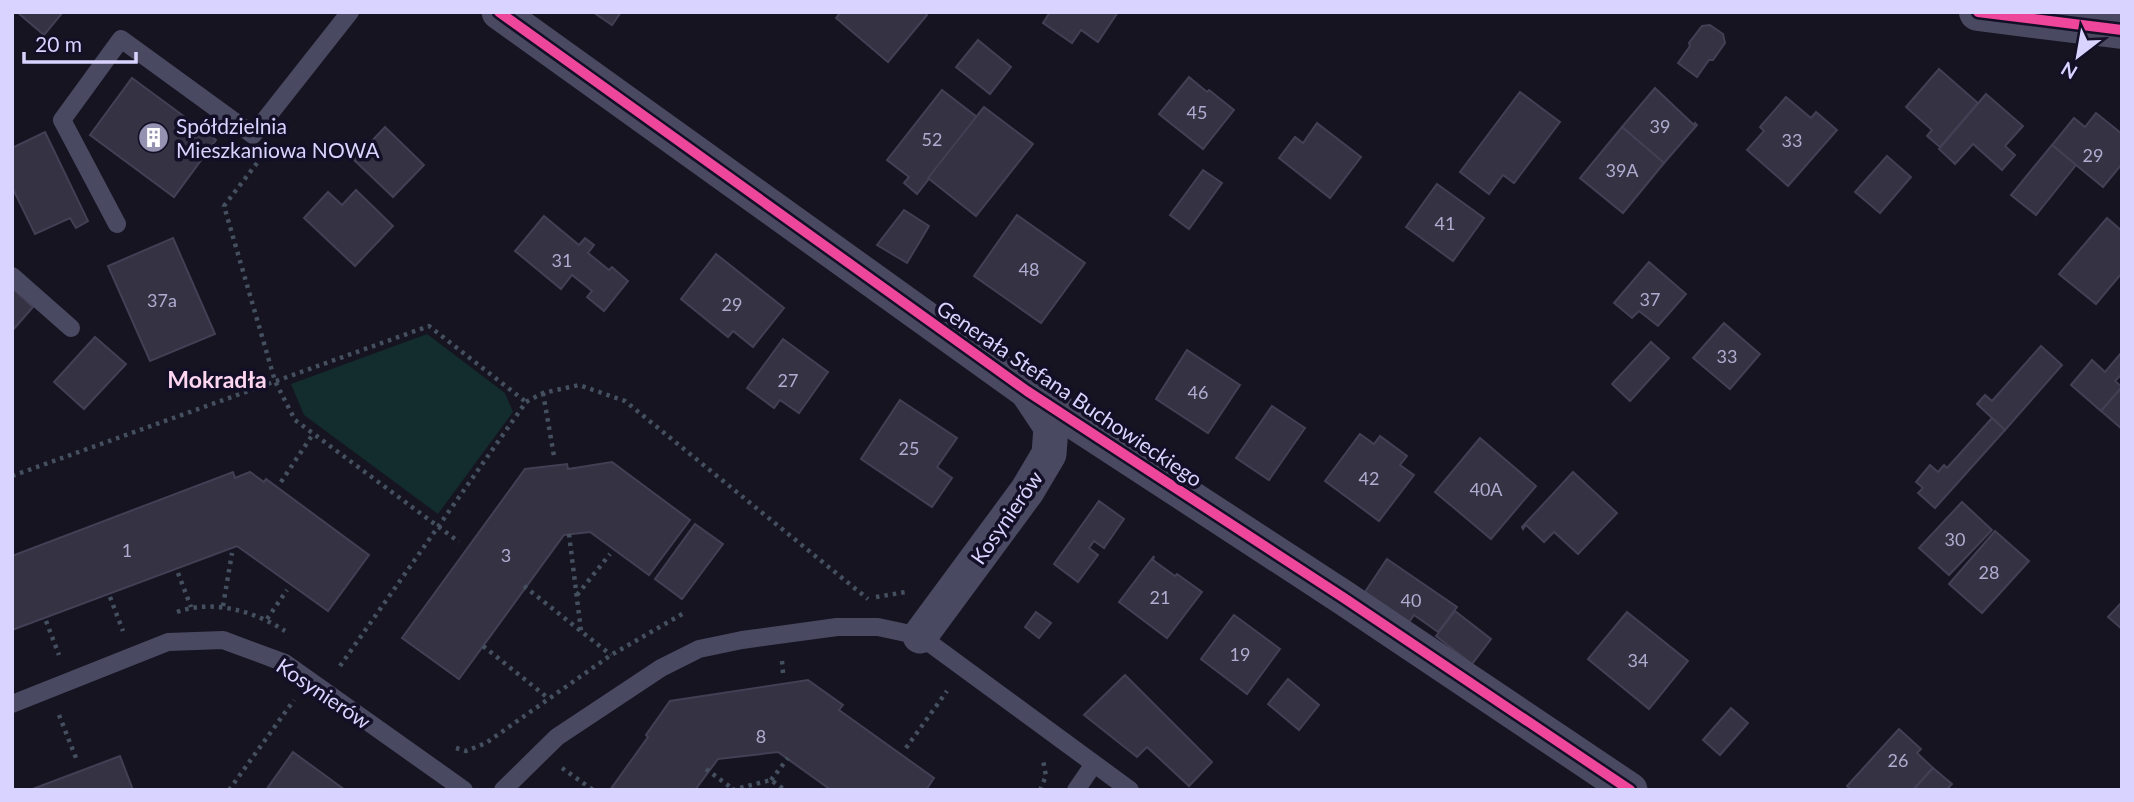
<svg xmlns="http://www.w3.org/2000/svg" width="2134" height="802" font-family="Lato,sans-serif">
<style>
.park{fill:#132c2d}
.building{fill:#343243;stroke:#433f54;stroke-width:2}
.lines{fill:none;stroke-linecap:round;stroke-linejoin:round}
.path{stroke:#44505f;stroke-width:4.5;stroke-dasharray:3.5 5;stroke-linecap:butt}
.service{stroke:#4a4962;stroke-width:18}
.minor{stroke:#4a4962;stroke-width:35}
.tertiary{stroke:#4a4962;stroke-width:38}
.cycleway-casing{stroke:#130f26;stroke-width:15}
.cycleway{stroke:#ed469a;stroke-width:10}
.labels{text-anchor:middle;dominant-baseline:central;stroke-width:7;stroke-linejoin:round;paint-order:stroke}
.number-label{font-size:18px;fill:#b0acd0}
.poi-label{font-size:21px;fill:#d9d4ff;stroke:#130f26;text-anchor:start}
.street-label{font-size:21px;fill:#d9d4ff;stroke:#130f26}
.neighbourhood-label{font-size:23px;font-weight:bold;fill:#ffd6f0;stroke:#130f26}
</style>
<rect width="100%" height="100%" fill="#161421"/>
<!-- park -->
<polygon class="park" points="427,334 505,393 513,412 438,514 304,415 291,384"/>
<!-- building -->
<g class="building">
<polygon points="17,12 63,12 44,35"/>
<polygon points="593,12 621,12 612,25"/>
<polygon points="841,12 924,12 927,15 888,62 836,18"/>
<polygon points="1050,12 1118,12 1098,42 1081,30 1072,43 1043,23"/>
<polygon points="1710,25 1723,34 1725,43 1713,60 1709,60 1697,77 1678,63 1690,46 1689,43 1702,26"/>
<polygon points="978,40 1011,67 990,94 956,67"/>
<polygon points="1939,69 1978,103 1940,147 1927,136 1932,130 1906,107"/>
<polygon points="1189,77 1207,92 1209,90 1234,110 1203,149 1159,114"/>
<polygon points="132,78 216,140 174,197 90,135"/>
<polygon points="1655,88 1694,125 1695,123 1697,125 1664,163 1622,127"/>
<polygon points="942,90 977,117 917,194 904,183 909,177 887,160"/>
<polygon points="1520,92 1560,122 1514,183 1503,175 1489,194 1460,172"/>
<polygon points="1986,94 2023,126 2005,146 2015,155 2002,170 1973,144 1955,164 1939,149"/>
<polygon points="1786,97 1811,118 1816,112 1837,130 1788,186 1747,150 1764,131 1760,127"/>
<polygon points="984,107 1033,144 976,216 928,178"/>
<polygon points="2096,113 2122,134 2122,164 2103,187 2052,145 2074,118 2085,127"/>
<polygon points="1317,123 1361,157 1330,198 1279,158 1295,137 1303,143"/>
<polygon points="385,127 424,165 393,197 354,160"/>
<polygon points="1622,127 1664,163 1623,213 1580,178"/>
<polygon points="45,132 88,221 76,228 70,218 35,234 12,187 12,148"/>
<polygon points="2052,145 2076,165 2036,215 2011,195"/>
<polygon points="1887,156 1911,177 1880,213 1855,192"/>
<polygon points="1203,170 1222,183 1189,229 1170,215"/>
<polygon points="1437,184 1484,218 1453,261 1406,227"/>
<polygon points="356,190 393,226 355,266 304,218 328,192 342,205"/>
<polygon points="904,210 929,226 907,263 877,245"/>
<polygon points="1017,215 1085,263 1041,323 974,276"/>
<polygon points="544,216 579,245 585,238 594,245 588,253 609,270 612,267 628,281 604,311 587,297 592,291 572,275 561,289 515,251"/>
<polygon points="2107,218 2122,231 2122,273 2096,304 2059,274"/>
<polygon points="173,238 215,334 150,361 108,266"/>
<polygon points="716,254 784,308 753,347 733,331 728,337 681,299"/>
<polygon points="1649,262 1686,294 1658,326 1639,311 1632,318 1614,303"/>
<polygon points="12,288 33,307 12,331"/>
<polygon points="1724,323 1760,354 1730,389 1693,358"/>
<polygon points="95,337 126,364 84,409 54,382"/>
<polygon points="783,339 828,372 799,413 780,400 774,408 747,388"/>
<polygon points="1651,342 1669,358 1630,401 1612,384"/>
<polygon points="2041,346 2062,365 2005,430 1977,404 1985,395 1992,401"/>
<polygon points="1187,350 1240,385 1208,433 1156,399"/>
<polygon points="2121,353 2122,374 2115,381 2122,387 2101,411 2071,385 2092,360 2105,372"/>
<polygon points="2122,387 2122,429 2101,411"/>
<polygon points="900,400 957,438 937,467 952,478 932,507 861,459"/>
<polygon points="1272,406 1305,428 1269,480 1236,458"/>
<polygon points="1992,418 2005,430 1935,508 1918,493 1923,488 1916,482 1930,465 1938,472 1944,465 1947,468"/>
<polygon points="1360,434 1374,444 1380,436 1407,456 1400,465 1414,475 1379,521 1325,481"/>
<polygon points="1480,438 1536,486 1491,539 1435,492"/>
<polygon points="612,462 690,520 649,575 590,532 564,535 459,679 402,638 525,469 567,464 568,469"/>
<polygon points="233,472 235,478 250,472 264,482 266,479 369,555 328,611 237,546 12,630 12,556"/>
<polygon points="1573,472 1617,513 1578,554 1554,532 1544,542 1526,525 1523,529 1522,527"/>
<polygon points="1099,501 1124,519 1104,548 1094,541 1089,548 1098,555 1078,582 1054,564"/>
<polygon points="1962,502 1992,530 1949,575 1919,548"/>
<polygon points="695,524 723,544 682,599 655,579"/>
<polygon points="1995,531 2029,561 1982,613 1949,584"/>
<polygon points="1154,556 1153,560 1175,576 1177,574 1202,592 1167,638 1119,602"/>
<polygon points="1387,559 1457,607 1438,632 1414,615 1409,622 1365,592"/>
<polygon points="2122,602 2122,629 2108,617"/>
<polygon points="1455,611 1491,639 1472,664 1436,636"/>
<polygon points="1036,612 1051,623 1039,638 1025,627"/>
<polygon points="1627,612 1688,661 1649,709 1588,659"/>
<polygon points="1234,615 1280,649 1247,694 1201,659"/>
<polygon points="1125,675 1212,762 1189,786 1147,747 1137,757 1084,715"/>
<polygon points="1288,679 1319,705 1299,730 1268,704"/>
<polygon points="808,680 843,705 839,710 934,778 926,790 831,790 778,752 718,759 695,790 610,790 648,737 646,735 670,701"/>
<polygon points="1731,708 1748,723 1720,755 1703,740"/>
<polygon points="1899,729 1921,749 1917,753 1933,768 1913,790 1851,790 1847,786"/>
<polygon points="293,752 345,790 266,790"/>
<polygon points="120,756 133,790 30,790"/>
<polygon points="1933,768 1952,784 1946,790 1913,790"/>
</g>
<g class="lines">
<!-- path -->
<g class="path">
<polyline points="257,163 224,206 275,381 295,420 459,542"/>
<polyline points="543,393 554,456"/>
<polyline points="12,476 429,326 526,402"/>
<polyline points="281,482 313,434"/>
<polyline points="569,534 581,631"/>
<polyline points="178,573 191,607"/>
<polyline points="524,586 611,655"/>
<polyline points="577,595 610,554"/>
<polyline points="110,597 123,631"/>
<polyline points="876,597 906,592"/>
<polyline points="223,606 232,553"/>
<path d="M177 612C213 599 254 611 285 631"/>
<polyline points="267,619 287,590"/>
<polyline points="46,621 59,655"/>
<polyline points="483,646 548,698"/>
<polyline points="782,661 783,673"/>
<polyline points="340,666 526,402 543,393 579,385 625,401 868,599"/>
<polyline points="59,715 76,758"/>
<polyline points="456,748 466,751 486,743 611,655 684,613"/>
<polyline points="906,748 947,691"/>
<polyline points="562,768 593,790"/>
<polyline points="706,769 733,789"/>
<polyline points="771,780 788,758"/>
<polyline points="229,790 294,700"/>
<polyline points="732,790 771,780 785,790"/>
<polyline points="1040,790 1046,776 1043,760"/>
</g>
<!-- service -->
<g class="service">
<polyline points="117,224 62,120 121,39 253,135 350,12"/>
<polyline points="12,276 71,328"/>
<polyline points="12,704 168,642 223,640 285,663 464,790"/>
<polyline points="503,790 557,737 661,668 699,649 742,640 837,627 878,627 920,636 1130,790"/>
<polyline points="1076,790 1094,764"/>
</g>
<!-- minor -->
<g class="minor">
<polyline points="499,12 1027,391 1344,598 1630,790"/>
<polyline points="920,636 1027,491 1049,454 1051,427 1029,394"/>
</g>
<!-- tertiary -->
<polyline class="tertiary" points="1978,12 2122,30"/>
<defs>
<g id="cycleway">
<polyline points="499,12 1027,391 1344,598 1630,790"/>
<polyline points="1978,12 2122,30"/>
</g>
</defs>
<!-- cycleway casing -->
<use href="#cycleway" class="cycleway-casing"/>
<!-- cycleway -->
<use href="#cycleway" class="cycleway"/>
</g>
<!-- icons -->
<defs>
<symbol id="building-disc" viewBox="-11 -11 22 22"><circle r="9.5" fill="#9591b1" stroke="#130f26"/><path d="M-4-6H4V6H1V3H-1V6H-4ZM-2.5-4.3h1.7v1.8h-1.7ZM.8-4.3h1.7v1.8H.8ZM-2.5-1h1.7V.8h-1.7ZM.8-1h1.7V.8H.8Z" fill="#fff"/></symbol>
</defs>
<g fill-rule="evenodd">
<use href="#building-disc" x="136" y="120" width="35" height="35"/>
</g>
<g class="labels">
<!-- number labels -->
<g class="number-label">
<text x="1197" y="112">45</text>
<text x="1660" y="126">39</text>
<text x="932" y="139">52</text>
<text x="1792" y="140">33</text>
<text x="2093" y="155">29</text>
<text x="1622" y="170">39A</text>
<text x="1445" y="223">41</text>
<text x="562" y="260">31</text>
<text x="1029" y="269">48</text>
<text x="1650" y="299">37</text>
<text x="162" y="300">37a</text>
<text x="732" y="304">29</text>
<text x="1727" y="356">33</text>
<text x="788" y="380">27</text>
<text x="1198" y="392">46</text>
<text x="909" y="448">25</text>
<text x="1369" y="478">42</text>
<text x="1486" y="489">40A</text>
<text x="1955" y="539">30</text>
<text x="127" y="550">1</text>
<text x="506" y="555">3</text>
<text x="1989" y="572">28</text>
<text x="1160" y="597">21</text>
<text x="1411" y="600">40</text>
<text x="1240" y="654">19</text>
<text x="1638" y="660">34</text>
<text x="761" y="736">8</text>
<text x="1898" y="760">26</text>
</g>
<!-- poi labels -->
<g class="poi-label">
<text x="176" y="125">Spółdzielnia<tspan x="176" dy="24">Mieszkaniowa NOWA</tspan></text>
</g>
<!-- street labels -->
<g class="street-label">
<text transform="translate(1070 393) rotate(34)">Generała Stefana Buchowieckiego</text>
<text transform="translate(1006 517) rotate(-55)">Kosynierów</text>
<text transform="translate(324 693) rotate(34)">Kosynierów</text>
</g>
<!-- neighbourhood labels -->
<g class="neighbourhood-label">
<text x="217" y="379">Mokradła</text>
</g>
</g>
<!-- border -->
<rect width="2134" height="802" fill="none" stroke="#d9d4ff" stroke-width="28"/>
<!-- north arrow -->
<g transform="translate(2078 56) rotate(211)" stroke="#130f26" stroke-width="5" paint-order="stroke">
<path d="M0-5L12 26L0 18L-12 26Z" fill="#d9d4ff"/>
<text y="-10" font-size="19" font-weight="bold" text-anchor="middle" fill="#d9d4ff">N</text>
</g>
<!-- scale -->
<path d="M24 52v10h112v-10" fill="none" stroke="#d9d4ff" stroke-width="3.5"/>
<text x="35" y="52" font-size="21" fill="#d9d4ff" stroke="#130f26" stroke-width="5" paint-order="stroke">20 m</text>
</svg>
